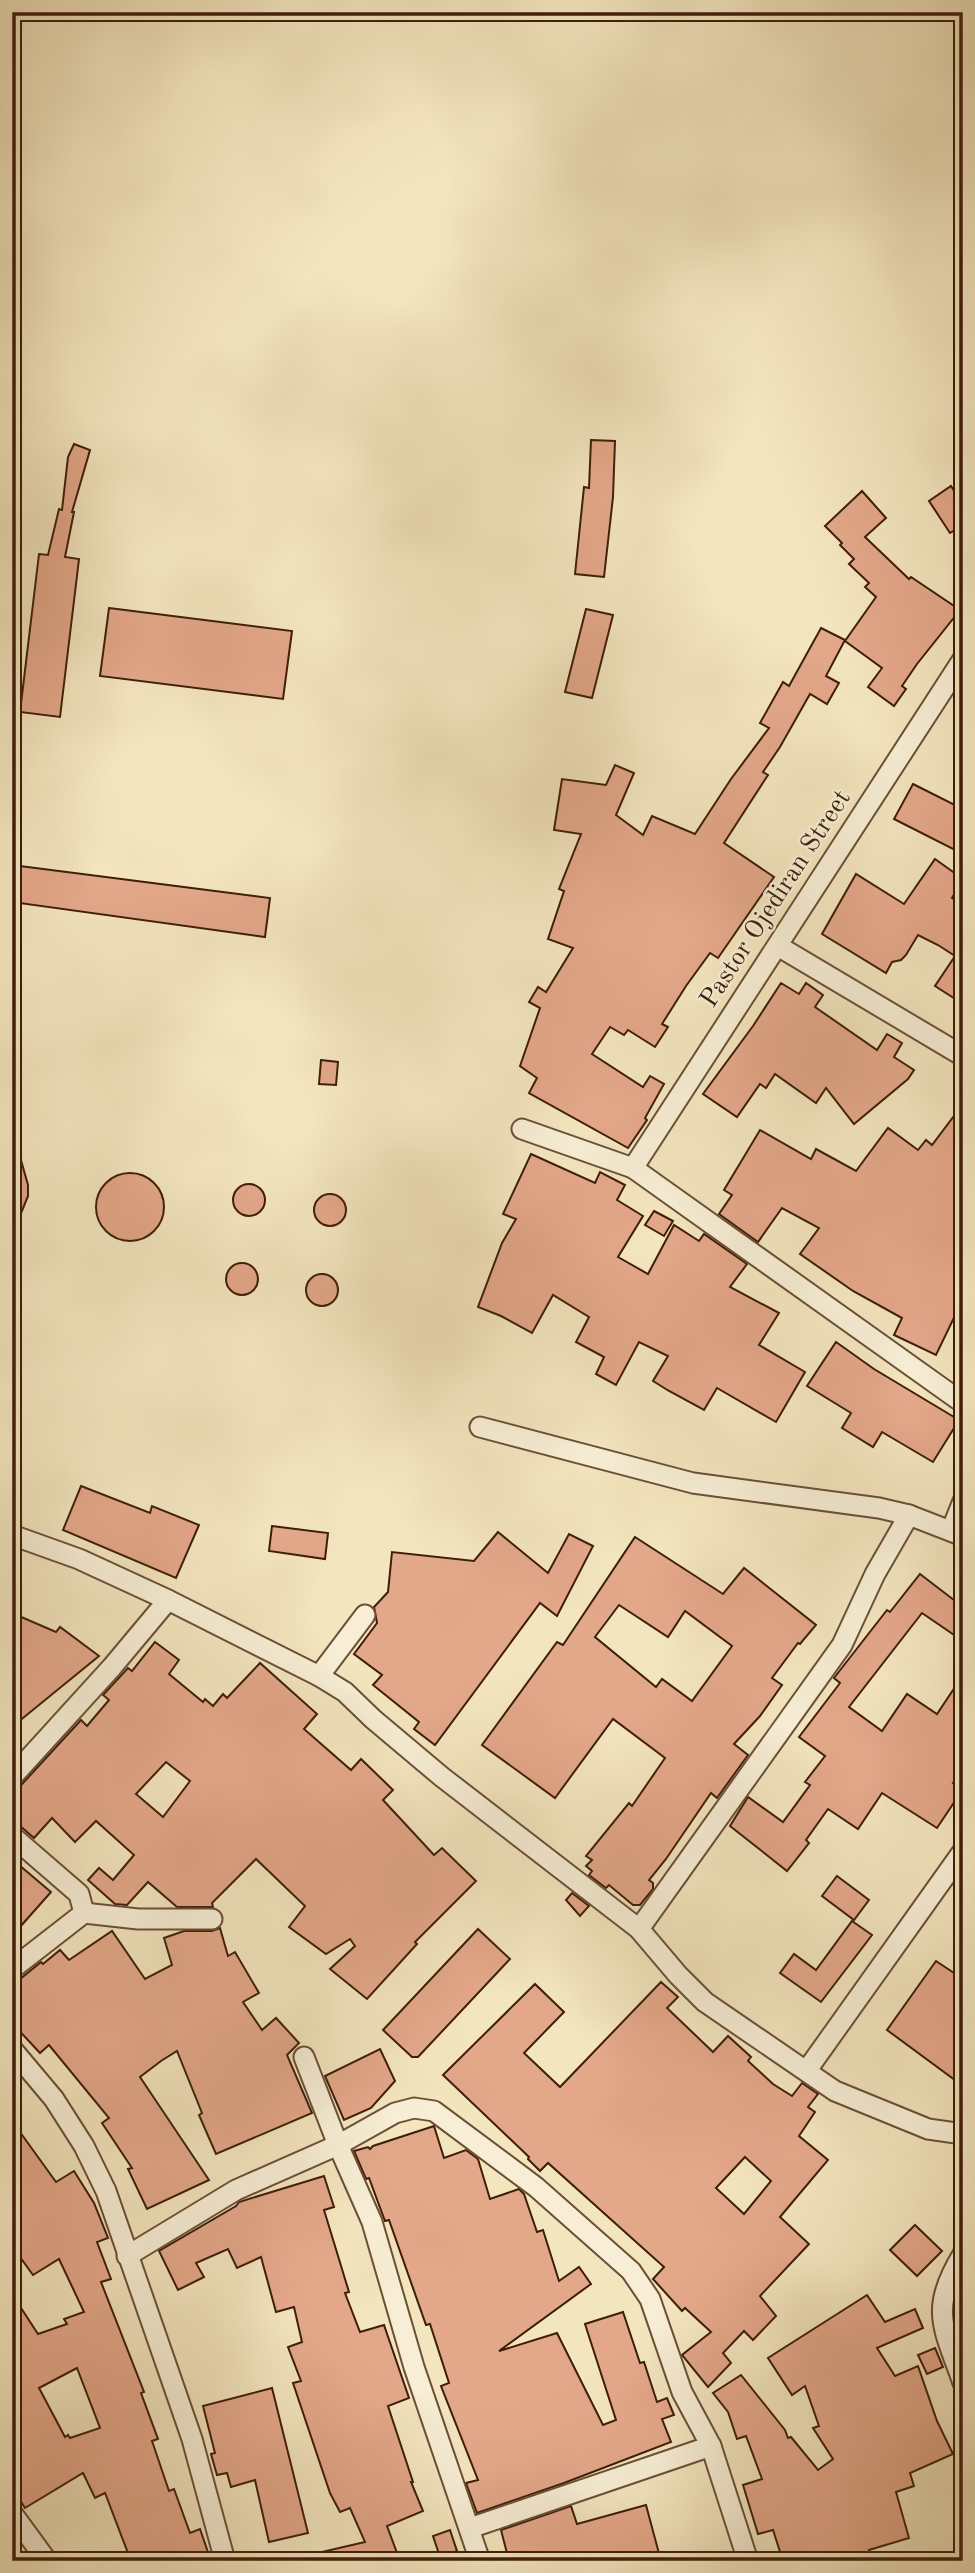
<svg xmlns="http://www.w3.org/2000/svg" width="975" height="2573" font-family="'Old Standard TT',serif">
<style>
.building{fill:#e3a789;stroke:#3e1d09;stroke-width:2;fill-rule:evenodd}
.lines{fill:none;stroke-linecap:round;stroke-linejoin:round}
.street-casing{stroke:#6b4f36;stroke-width:23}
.street{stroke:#f7eed5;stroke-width:19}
.labels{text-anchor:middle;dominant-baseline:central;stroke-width:5;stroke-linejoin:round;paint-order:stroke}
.street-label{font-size:26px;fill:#3e1d09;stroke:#f7eed5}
</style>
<rect width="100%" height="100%" fill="#f3e5be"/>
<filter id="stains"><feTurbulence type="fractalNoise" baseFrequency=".00286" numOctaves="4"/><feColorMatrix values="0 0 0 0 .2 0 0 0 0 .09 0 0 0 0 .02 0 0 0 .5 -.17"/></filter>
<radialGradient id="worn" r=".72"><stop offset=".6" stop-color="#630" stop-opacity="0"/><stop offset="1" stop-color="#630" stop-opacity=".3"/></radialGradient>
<!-- building -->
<g class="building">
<polygon points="591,440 615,441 613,497 604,577 575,574 584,487 589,488"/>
<polygon points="74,444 90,450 72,512 74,512 65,557 79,559 60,717 20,712 39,554 48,555 59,509 62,510 68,457"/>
<polygon points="951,486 963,505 963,525 950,533 929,501"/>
<polygon points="862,491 886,518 865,537 909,579 911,577 960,610 917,664 902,686 906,689 894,706 868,687 882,668 845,641 876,597 865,587 869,583 849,564 854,559 840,545 842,543 825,526"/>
<polygon points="109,608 292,631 283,699 100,676"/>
<polygon points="586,609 613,615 592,698 565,692"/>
<polygon points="821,628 845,640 826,676 839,683 827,704 810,694 780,747 763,772 768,775 724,843 774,877 718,958 710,953 686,986 662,1024 668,1027 655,1047 628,1030 624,1035 610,1027 592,1054 643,1087 650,1076 664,1084 645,1118 647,1120 628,1148 529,1093 537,1078 520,1066 540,1008 529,1002 538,987 546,992 573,948 548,939 564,891 559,889 581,834 554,830 562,779 606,785 615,765 634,773 616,815 643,835 652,816 695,834 731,779 769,728 760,723 783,682 789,686"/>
<polygon points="913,784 963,809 963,835 955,850 894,819"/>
<polygon points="935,859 963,879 952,898 963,905 963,1004 935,986 955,956 938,945 918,935 906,955 901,960 892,962 886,973 822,934 856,874 904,904"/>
<polygon points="12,865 270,898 265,937 12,902"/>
<polygon points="781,983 799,994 806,983 823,995 815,1007 877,1050 887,1034 902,1043 894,1057 914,1070 908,1079 854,1124 826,1088 816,1103 775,1074 766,1088 760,1084 737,1117 703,1094 753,1026"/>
<polygon points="321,1060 338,1062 336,1085 319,1084"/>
<polygon points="963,1104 963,1299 936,1355 894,1335 902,1318 853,1291 800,1254 819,1228 782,1208 758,1242 719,1214 732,1195 724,1190 760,1130 811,1159 816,1149 856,1171 888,1128 918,1150 926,1140 932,1145"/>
<polygon points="12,1146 17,1146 28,1185 28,1196 13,1233"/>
<polygon points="531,1154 595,1183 600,1172 625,1185 617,1200 643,1216 618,1257 648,1274 674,1225 699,1241 704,1234 747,1264 730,1287 779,1313 759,1345 805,1372 776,1422 717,1388 704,1410 669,1391 653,1381 668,1356 639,1342 616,1385 596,1374 604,1357 576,1342 589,1317 553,1295 532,1333 501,1316 478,1307 502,1243 516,1219 503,1214"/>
<circle cx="130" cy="1207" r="34"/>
<circle cx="249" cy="1200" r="16"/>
<circle cx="330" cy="1210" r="16"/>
<polygon points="654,1211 673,1221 664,1236 645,1225"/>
<circle cx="242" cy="1279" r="16"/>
<circle cx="322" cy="1290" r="16"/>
<polygon points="836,1342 874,1369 959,1420 933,1462 882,1432 873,1447 842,1428 851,1413 807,1386"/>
<polygon points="81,1486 150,1513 152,1506 199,1525 176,1578 63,1530"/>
<polygon points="272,1526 328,1533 325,1559 269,1551"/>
<polygon points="498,1532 548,1573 569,1534 593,1546 557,1616 540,1603 435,1745 414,1729 419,1722 373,1685 382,1675 354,1654 377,1623 374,1607 388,1592 392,1552 474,1561"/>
<path d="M635 1537 723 1594 744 1568 816 1625 800 1644 798 1643 772 1678 782 1685 760 1716 734 1744 748 1755 717 1798 711 1793 666 1859 649 1880 653 1883V1889L640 1905H633L609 1885 606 1888 589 1875 592 1871 586 1866 592 1860 586 1856 629 1803 632 1806 665 1758 613 1719 555 1798 482 1745 557 1642 563 1645ZM619 1605 668 1637 685 1611 732 1646 692 1701 662 1679 656 1687 595 1637Z"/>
<polygon points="920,1574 963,1607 963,1641 922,1613 849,1707 882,1731 907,1694 937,1714 963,1675 963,1769 953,1783 963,1789 937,1828 882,1793 858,1829 828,1809 806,1840 809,1843 787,1871 730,1826 748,1797 783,1822 810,1785 805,1782 825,1756 799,1737 840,1683 834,1678 887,1610 890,1612"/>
<polygon points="12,1613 56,1632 60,1627 99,1656 12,1727"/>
<path d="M155 1642 179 1660 169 1674 203 1702 205 1699 213 1706 223 1694 227 1698 260 1663 317 1714 304 1729 351 1770 361 1759 393 1790 383 1800 434 1855 442 1848 476 1881 415 1942 417 1944 367 1999 330 1969 355 1946 350 1939 326 1954 289 1927 305 1906 256 1859 212 1903 213 1907H177L148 1882 127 1905 115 1904 88 1880 99 1868 113 1880 134 1855 96 1821 75 1842 52 1818 34 1838 12 1819V1795L81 1720 87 1726 109 1700 103 1695 128 1668 132 1671ZM166 1762 190 1781 163 1817 136 1794Z"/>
<polygon points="12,1859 51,1892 12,1936"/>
<polygon points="837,1876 869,1900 854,1920 822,1896"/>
<polygon points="572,1893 589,1906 580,1916 566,1900"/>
<polygon points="852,1921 872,1935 821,2002 780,1973 794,1954 816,1970"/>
<polygon points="220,1928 228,1956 235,1952 259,1993 243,2002 262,2030 276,2018 299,2043 287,2055 312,2113 216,2154 199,2115 202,2113 177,2051 161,2061 140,2077 209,2180 147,2209 128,2169 132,2168 102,2123 109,2118 49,2045 40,2053 12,2023 12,1981 20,1979 41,1962 43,1964 60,1950 69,1960 112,1931 145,1979 172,1965 164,1938 184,1931 212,1931"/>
<polygon points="478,1929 510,1959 418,2057 412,2057 383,2030"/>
<polygon points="936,1961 963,1979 963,2086 887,2030"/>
<path d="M661 1982 678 1997 667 2008 713 2052 728 2036 751 2057 748 2061 773 2084 792 2096 802 2083 818 2094 808 2107 815 2112 799 2136 828 2160 780 2217 809 2244 760 2296 776 2316 753 2340 744 2331 723 2353 731 2363 708 2387 682 2355 711 2332 685 2308 682 2311 653 2279 664 2267 548 2163 540 2171 528 2159 529 2157 443 2075 535 1984 564 2012 524 2053 560 2087ZM745 2157 771 2181 744 2214 716 2188Z"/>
<polygon points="380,2049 395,2081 371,2108 344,2120 325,2076"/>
<path d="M12 2121 56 2182 74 2171 94 2203 108 2238 97 2242 111 2279 101 2282 144 2392 141 2393 158 2439 152 2441 169 2491 174 2489 190 2533 200 2529 211 2561H131L105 2493 95 2498 83 2473 25 2508 12 2487V2294L38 2334 67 2324 64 2319 84 2312 59 2259 33 2275 12 2246ZM77 2368 100 2428 70 2438 68 2435 65 2437 39 2388Z"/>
<polygon points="434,2126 444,2158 466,2150 478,2159 490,2199 519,2189 524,2194 537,2232 543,2230 559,2281 579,2267 591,2284 499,2351 557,2333 603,2425 616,2420 585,2324 623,2312 640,2363 644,2362 657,2402 667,2398 674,2415 662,2419 671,2442 564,2483 477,2513 466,2483 478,2480 441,2386 449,2383 430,2324 426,2325 389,2220 385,2221 369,2178 366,2179 354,2151 368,2147 370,2149 373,2146"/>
<polygon points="324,2176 334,2207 324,2210 349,2292 345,2293 360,2332 384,2325 409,2398 388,2406 413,2482 411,2482 423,2511 387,2526 400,2561 313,2561 313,2554 365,2542 350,2508 340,2512 330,2493 293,2383 301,2381 288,2347 302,2342 294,2307 276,2312 261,2257 237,2268 228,2249 196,2263 204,2277 178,2290 159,2251 236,2206 239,2202"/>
<polygon points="915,2225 942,2251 917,2276 890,2250"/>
<polygon points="867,2295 885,2322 915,2309 923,2328 877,2348 895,2376 918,2366 937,2421 953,2454 910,2473 914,2486 896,2492 909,2538 869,2550 872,2557 861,2561 783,2561 773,2530 758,2534 743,2485 762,2479 746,2436 737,2439 728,2412 713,2393 741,2375 785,2430 788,2438 791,2437 818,2470 833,2459 813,2428 819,2426 805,2386 792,2395 768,2358"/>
<polygon points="935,2348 943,2367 927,2374 918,2355"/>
<polygon points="272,2388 308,2533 269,2542 255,2480 231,2487 227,2473 217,2475 211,2454 215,2453 203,2406"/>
<polygon points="646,2505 661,2561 618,2561 616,2553 588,2561 509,2561 501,2530 571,2506 577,2524"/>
<polygon points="450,2530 457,2551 440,2557 433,2536"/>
</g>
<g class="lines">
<defs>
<g id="street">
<polyline points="778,946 963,1056"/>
<polyline points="522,1129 633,1168 963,1403"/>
<polyline points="633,1168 963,659"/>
<polyline points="480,1427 693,1483 879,1508 909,1515 963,1536"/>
<polyline points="951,1531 963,1501"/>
<polyline points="12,1535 79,1559 168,1600 319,1676 345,1692 373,1719 442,1777 639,1929 678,1975 705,2002 835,2091 928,2129 963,2134"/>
<polyline points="319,1676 365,1615"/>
<polyline points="12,1777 112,1667 168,1600"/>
<polyline points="12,1836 79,1894 84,1913 12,1969"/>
<polyline points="84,1913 138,1919 212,1919"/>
<polyline points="639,1929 842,1645 875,1574 909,1515"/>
<polyline points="12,2049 54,2099 84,2146 106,2191 192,2439 225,2561"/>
<polyline points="304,2057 338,2145 372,2222 414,2367 480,2561"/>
<polyline points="807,2070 963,1851"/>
<path d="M963 2254C929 2309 943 2326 963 2383"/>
<polyline points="127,2256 236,2190 338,2145 395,2113 414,2108 434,2111 536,2187 631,2271 650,2299 682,2392 711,2446 748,2561"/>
<polyline points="12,2513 47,2561"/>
<polyline points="470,2528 711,2446"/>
</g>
</defs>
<!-- street casing -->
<use href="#street" class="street-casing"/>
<!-- street -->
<use href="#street" class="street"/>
</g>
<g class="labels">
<!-- street labels -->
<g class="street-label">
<text transform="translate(776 899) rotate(-57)">Pastor Ojediran Street</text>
</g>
</g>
<!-- margin -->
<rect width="975" height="2573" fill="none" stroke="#f3e5be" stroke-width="42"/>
<rect x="14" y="14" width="947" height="2545" fill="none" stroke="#3e1d09" stroke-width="3.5"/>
<rect x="21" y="21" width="933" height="2531" fill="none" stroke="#3e1d09" stroke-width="2"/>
<rect width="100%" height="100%" filter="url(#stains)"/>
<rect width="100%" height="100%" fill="url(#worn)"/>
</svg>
